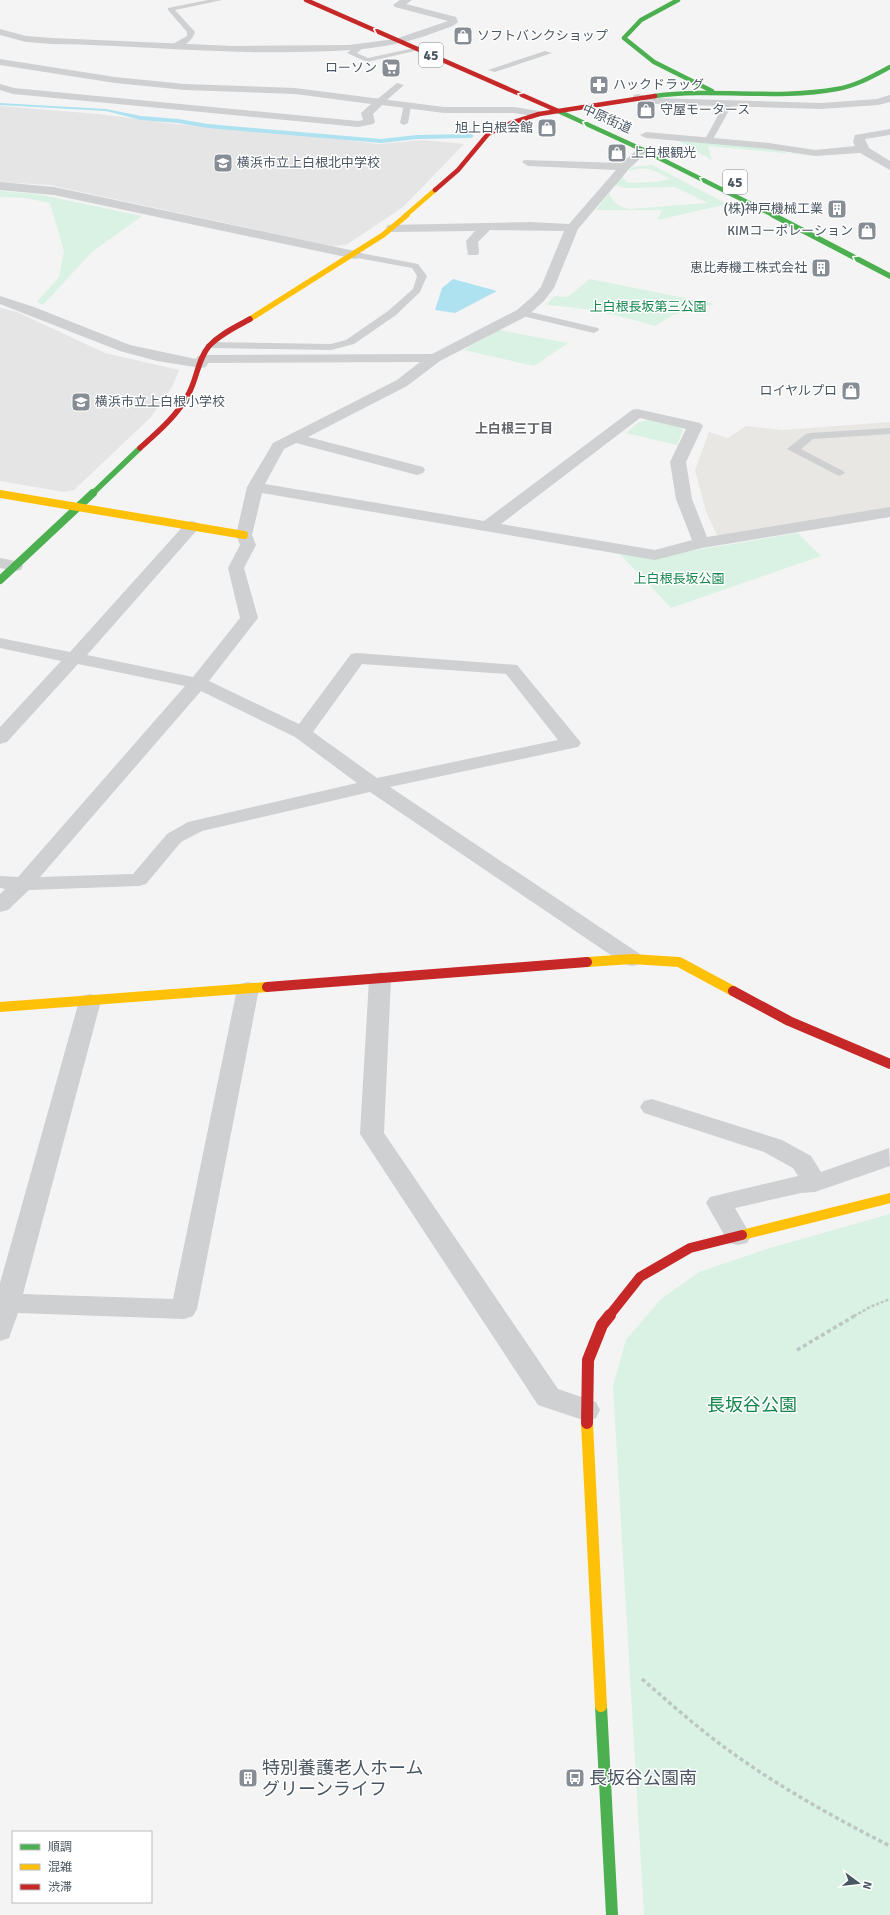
<svg xmlns="http://www.w3.org/2000/svg" width="890" height="1915" font-family="Signika,'Noto Sans JP',sans-serif">
<style>
.commercial{fill:#e8e7e3}
.education{fill:#e6e5e6}
.green{fill:#d9f2e3}
.water{fill:#aee2f0}
.lines{fill:none;stroke-linecap:round;stroke-linejoin:round}
.stream{fill:#aee2f0;fill-rule:evenodd}
.path-far1{stroke:#bcc7c4;stroke-width:2.5;stroke-dasharray:3 2;stroke-linecap:butt}
.path{stroke:#bcc7c4;stroke-width:3.5;stroke-dasharray:4 3;stroke-linecap:butt}
.lane{fill:#ced0d2;fill-rule:evenodd}
.street{fill:#ced0d2;fill-rule:evenodd}
.fast-far3{stroke:#4caf50;stroke-width:4.5}
.fast-far2{stroke:#4caf50;stroke-width:5.5}
.fast-far1{stroke:#4caf50;stroke-width:8}
.fast{stroke:#4caf50;stroke-width:12}
.slow-far4{stroke:#ffc107;stroke-width:4.5}
.slow-far3{stroke:#ffc107;stroke-width:5.5}
.slow-far2{stroke:#ffc107;stroke-width:8}
.slow-far1{stroke:#ffc107;stroke-width:10}
.slow{stroke:#ffc107;stroke-width:12}
.jam-far3{stroke:#c62828;stroke-width:4.5}
.jam-far2{stroke:#c62828;stroke-width:5.5}
.jam-far1{stroke:#c62828;stroke-width:10}
.jam{stroke:#c62828;stroke-width:12}
.oneway{stroke:#f6fbf6}
.labels{text-anchor:middle;dominant-baseline:central;stroke-width:3;stroke-linejoin:round;paint-order:stroke}
.far-poi-label{font-size:13px;fill:#4a5661;stroke:#fff;text-anchor:start}
.far-street-label{font-size:13px;fill:#4a5661;stroke:#fff}
.far-park-label{font-size:13px;fill:#17864f;stroke:#fff}
.far-neighbourhood-label{font-size:13px;font-weight:bold;fill:#5f6368;stroke:#fff}
.shield{fill:#fff;stroke:#808990;stroke-width:1}
.shield-label{font-size:14px;font-weight:bold;fill:#4a5661}
.near-park-label{font-size:18px;fill:#17864f;stroke:#fff}
.near-poi-label{font-size:18px;fill:#4a5661;stroke:#fff;text-anchor:start}
</style>
<rect width="100%" height="100%" fill="#f4f4f4"/>
<!-- commercial -->
<polygon class="commercial" points="890,422 890,509 718,537 706,512 695,470 709,432 728,438 746,426 782,430"/>
<!-- education -->
<g class="education">
<polygon points="0,106 99,114 175,124 307,135 378,144 424,140 464,144 403,207 346,245 332,246 49,185 0,182"/>
<polygon points="0,308 17,312 105,353 179,370 172,387 151,417 74,490 64,492 0,481"/>
</g>
<!-- green -->
<g class="green">
<polygon points="677,140 769,148 789,153 817,156 708,146 712,160"/>
<path d="M652 165 727 204 658 220 662 210H596L609 193C614 203 617 206 629 209L708 203 675 187 625 188 615 185 621 176 628 183 657 182 670 179C658 171 641 164 629 172L632 167Z"/>
<polygon points="0,191 37,194 142,216 92,252 43,305 37,302 59,277 64,251 50,203 26,198 0,197"/>
<path d="M590 279 715 304 673 315 655 326C619 315 583 307 546 305L554 296 568 297Z"/>
<polygon points="499,330 568,343 534,366 464,350"/>
<polygon points="649,420 677,426 683,430 677,445 626,433 639,422"/>
<polygon points="798,533 821,556 671,608 619,553 655,557"/>
<polygon points="890,1214 890,1915 644,1915 613,1386 626,1340 660,1300 699,1272 770,1248"/>
</g>
<!-- water -->
<polygon class="water" points="453,279 497,291 455,313 435,310 442,288"/>
<g class="lines">
<!-- stream -->
<polygon class="stream" points="0,103 106,109 141,116 178,119 208,124 381,139 417,135 471,134 474,136 471,138 417,139 381,143 208,128 178,123 141,120 106,111 0,105"/>
<!-- path-far1 -->
<polyline class="path-far1" points="854,1316 870,1307 890,1299"/>
<!-- path -->
<g class="path">
<polyline points="797,1350 856,1315"/>
<path d="M642 1679C671 1704 700 1730 731 1752 781 1788 835 1818 890 1846"/>
</g>
<!-- lane -->
<g class="lane">
<path d="M208 0H222L175 10 195 32C193 40 182 49 173 48V44L187 36V32L168 10V8Z"/>
<polygon points="356,46 363,48 357,53 368,58 419,47 423,49 367,62 347,53"/>
<polygon points="545,51 552,53 495,72 488,70"/>
<polygon points="397,83 404,85 381,105 375,105 375,101"/>
<polygon points="726,101 729,101 733,103 711,143 705,143 704,141"/>
<polygon points="404,104 410,104 411,106 408,123 404,125 400,123"/>
<polygon points="355,252 418,264 427,276 420,292 396,315 354,344 331,350 210,348 205,345 210,342 331,344 346,340 388,311 413,289 417,276 412,268 352,257 350,255 352,253"/>
<polygon points="522,310 598,328 599,330 594,333 518,315 517,313"/>
<polygon points="890,428 890,434 813,439 801,449 843,471 845,473 839,476 787,449 806,434 810,433"/>
</g>
<!-- street -->
<g class="street">
<path d="M400 0H412L406 4 456 17 458 22C454 27 443 29 436 32 389 50 347 51 297 52 215 54 134 45 52 44L26 42 0 35V29L26 36 52 38 234 46 349 45 395 39 448 21 395 7 393 5Z"/>
<polygon points="0,59 115,77 185,84 295,88 444,107 514,107 539,111 545,114 539,117 514,113 444,113 382,105 373,114 375,122 373,124 358,127 13,94 0,90 0,84 14,88 358,121 363,120 361,113 371,104 295,94 185,90 115,83 0,65"/>
<polygon points="638,94 654,98 821,103 877,99 890,95 890,102 878,105 821,109 654,104 634,99 633,97 634,95"/>
<polygon points="890,129 890,135 865,139 869,148 890,161 890,170 860,153 815,156 769,149 646,138 640,135 646,132 769,143 815,150 855,146 853,142 855,135"/>
<path d="M643 147 649 150 647 152 629 169 578 229 554 288 543 302 527 316 440 361 407 386 308 437 423 467 425 470 423 473 417 475 296 443 284 449 265 484 484 521 632 410 637 409 700 423 703 426 686 462 692 499 707 537 890 507V517L702 548 655 560 262 493 252 535 256 545 244 568 258 618 209 681 299 724 351 654 357 653 517 665 578 739 581 743 578 747 390 787 640 954 643 959 640 964 632 966 624 964 370 792 202 831 181 842 146 884 139 886 29 890 8 910 0 912V894L5 889 0 888V876L18 877 185 686 78 664 7 742 0 744V727L61 661 0 648V638L70 652 186 523 192 521 198 523 200 526 198 529 87 655 193 677 240 618 228 568 240 545 236 535 247 487 273 443 397 380 420 362 208 363 206 367 201 368 157 361 120 351 0 304V296L34 307 130 345 196 359 198 356 203 355 432 354 517 310 533 296 541 287 564 231 490 230 478 242 479 252 478 255H468L466 241 475 231 392 232 386 228 388 225 530 222 569 224 616 170 528 166 522 162 524 160 622 163 639 148ZM640 418 686 429 670 462 676 499 692 540 655 550 501 524ZM362 664 506 674 558 740 377 778 313 732ZM201 691 295 737 357 783 188 822 167 834 133 874 40 877Z"/>
<polygon points="0,182 54,187 355,251 360,252 361,255 360,258 355,259 54,195 0,190"/>
<polygon points="0,558 21,562 23,566 21,570 15,571 0,568"/>
<polygon points="380,972 388,974 391,979 384,1133 558,1389 596,1402 600,1410 596,1418 586,1421 538,1405 360,1134 369,979 372,974"/>
<polygon points="248,982 256,984 259,989 197,1309 193,1316 184,1319 18,1313 9,1338 0,1341 0,1283 79,1001 82,996 90,994 98,996 101,1001 23,1294 173,1299 237,989 240,984"/>
<polygon points="652,1099 782,1140 811,1156 821,1172 889,1148 890,1166 815,1192 801,1193 735,1208 751,1236 747,1243 738,1245 729,1243 706,1203 710,1197 798,1176 793,1168 764,1152 644,1113 640,1107 644,1101"/>
</g>
<!-- fast-far3 -->
<g class="fast-far3">
<polyline points="678,0 641,20 624,38 654,62 712,91"/>
<path d="M655 96C715 88 777 100 837 89 856 86 873 76 890 67"/>
<polyline points="556,110 641,149 775,216"/>
</g>
<!-- fast-far2 -->
<g class="fast-far2">
<polyline points="773,215 890,276"/>
<polyline points="92,494 140,448"/>
</g>
<!-- fast-far1 -->
<polyline class="fast-far1" points="0,580 93,493"/>
<!-- fast -->
<polyline class="fast" points="601,1706 612,1915"/>
<!-- slow-far4 -->
<polyline class="slow-far4" points="405,216 435,190"/>
<!-- slow-far3 -->
<polyline class="slow-far3" points="250,319 383,235 407,215"/>
<!-- slow-far2 -->
<polyline class="slow-far2" points="0,494 244,535"/>
<!-- slow-far1 -->
<g class="slow-far1">
<polyline points="587,962 632,959 679,962 733,991"/>
<polyline points="0,1007 267,987"/>
<polyline points="742,1235 890,1198"/>
</g>
<!-- slow -->
<polyline class="slow" points="587,1423 601,1706"/>
<!-- jam-far3 -->
<g class="jam-far3">
<polyline points="306,0 556,110"/>
<polyline points="435,190 458,170 488,134 511,123 539,114 655,96"/>
</g>
<!-- jam-far2 -->
<path class="jam-far2" d="M140 448C158 432 178 415 189 393 197 378 198 359 209 346 220 334 236 327 250 319"/>
<!-- jam-far1 -->
<g class="jam-far1">
<polyline points="267,987 587,962"/>
<polyline points="733,991 789,1021 890,1064"/>
<polyline points="609,1316 640,1277 690,1248 742,1235"/>
</g>
<!-- jam -->
<polyline class="jam" points="587,1423 588,1360 602,1325 610,1315"/>
</g>
<!-- one-way arrows -->
<defs><path id="oneway-chevron" d="M-2-3.5L2.5 0L-2 3.5" fill="none" stroke-width="1.6" stroke-linecap="round" stroke-linejoin="round"/></defs>
<g class="oneway">
<use href="#oneway-chevron" transform="translate(376 30) rotate(-157)"/>
<use href="#oneway-chevron" transform="translate(520 95) rotate(-156)"/>
<use href="#oneway-chevron" transform="translate(585 123) rotate(-158)"/>
<use href="#oneway-chevron" transform="translate(702 179) rotate(-154)"/>
<use href="#oneway-chevron" transform="translate(855 258) rotate(-152)"/>
</g>
<!-- icons -->
<defs>
<symbol id="shop-square" viewBox="-11 -11 22 22"><rect x="-9" y="-9" width="18" height="18" rx="4" fill="#868d94" stroke="#fff"/><path d="M-5-2.5h2.3a2.7 3.5 0 0 1 5.4 0H5L5.5 6h-11ZM-1.5-2.5h3a1.5 2.3 0 0 0-3 0Z" fill="#fff"/></symbol>
<symbol id="supermarket-square" viewBox="-11 -11 22 22"><rect x="-9" y="-9" width="18" height="18" rx="4" fill="#868d94" stroke="#fff"/><path d="M-6-5.5h2.5l.6 2H6L4.5 2H-2.5L-4.4-4H-6ZM-1.5 3.2a1.3 1.3 0 1 0 .1 0ZM3 3.2a1.3 1.3 0 1 0 .1 0Z" fill="#fff"/></symbol>
<symbol id="pharmacy-square" viewBox="-11 -11 22 22"><rect x="-9" y="-9" width="18" height="18" rx="4" fill="#868d94" stroke="#fff"/><path d="M-2-6h4v4h4v4h-4v4h-4v-4h-4v-4h4Z" fill="#fff"/></symbol>
<symbol id="school-square" viewBox="-11 -11 22 22"><rect x="-9" y="-9" width="18" height="18" rx="4" fill="#868d94" stroke="#fff"/><path d="M0-5L7-2L0 1L-7-2ZM-4 1L0 2.5L4 1V4Q0 6-4 4Z" fill="#fff"/></symbol>
<symbol id="building-square" viewBox="-11 -11 22 22"><rect x="-9" y="-9" width="18" height="18" rx="4" fill="#868d94" stroke="#fff"/><path d="M-4-6H4V6H1V3H-1V6H-4ZM-2.5-4.3h1.7v1.8h-1.7ZM.8-4.3h1.7v1.8H.8ZM-2.5-1h1.7V.8h-1.7ZM.8-1h1.7V.8H.8Z" fill="#fff"/></symbol>
<symbol id="bus-square" viewBox="-11 -11 22 22"><rect x="-9" y="-9" width="18" height="18" rx="4" fill="#868d94" stroke="#fff"/><path d="M-5-6H5V4H4V6H2V4H-2V6H-4V4H-5ZM-3.5-4V0h7V-4ZM-3.5 1.2v1.5H-2V1.2ZM2 1.2v1.5H3.5V1.2Z" fill="#fff"/></symbol>
</defs>
<g fill-rule="evenodd">
<use href="#shop-square" x="452" y="25" width="22" height="22"/>
<use href="#supermarket-square" x="380" y="57" width="22" height="22"/>
<use href="#pharmacy-square" x="588" y="74" width="22" height="22"/>
<use href="#shop-square" x="635" y="99" width="22" height="22"/>
<use href="#shop-square" x="536" y="117" width="22" height="22"/>
<use href="#shop-square" x="606" y="142" width="22" height="22"/>
<use href="#school-square" x="212" y="152" width="22" height="22"/>
<use href="#building-square" x="826" y="198" width="22" height="22"/>
<use href="#shop-square" x="856" y="220" width="22" height="22"/>
<use href="#building-square" x="810" y="257" width="22" height="22"/>
<use href="#shop-square" x="840" y="380" width="22" height="22"/>
<use href="#school-square" x="70" y="391" width="22" height="22"/>
<use href="#building-square" x="237" y="1767" width="22" height="22"/>
<use href="#bus-square" x="564" y="1767" width="22" height="22"/>
</g>
<g class="labels">
<!-- far-poi labels -->
<g class="far-poi-label">
<text x="477" y="36">ソフトバンクショップ</text>
<text x="377" y="68" text-anchor="end">ローソン</text>
<text x="613" y="85">ハックドラッグ</text>
<text x="660" y="110">守屋モータース</text>
<text x="533" y="128" text-anchor="end">旭上白根会館</text>
<text x="631" y="153">上白根観光</text>
<text x="237" y="163">横浜市立上白根北中学校</text>
<text x="823" y="209" text-anchor="end">(株)神戸機械工業</text>
<text x="853" y="231" text-anchor="end">KIMコーポレーション</text>
<text x="807" y="268" text-anchor="end">恵比寿機工株式会社</text>
<text x="837" y="391" text-anchor="end">ロイヤルプロ</text>
<text x="95" y="402">横浜市立上白根小学校</text>
</g>
<!-- far-street labels -->
<g class="far-street-label">
<text transform="translate(607 119) rotate(24)">中原街道</text>
</g>
<!-- far-park labels -->
<g class="far-park-label">
<text x="648" y="307">上白根長坂第三公園</text>
<text x="679" y="579">上白根長坂公園</text>
</g>
<!-- far-neighbourhood labels -->
<g class="far-neighbourhood-label">
<text x="514" y="429">上白根三丁目</text>
</g>
<!-- shield labels -->
<g class="shield">
<rect x="419" y="43" width="24" height="24" rx="3"/>
<rect x="723" y="170" width="24" height="24" rx="3"/>
</g>
<g class="shield-label">
<text x="431" y="55">45</text>
<text x="735" y="182">45</text>
</g>
<!-- near-park labels -->
<g class="near-park-label">
<text x="752" y="1405">長坂谷公園</text>
</g>
<!-- near-poi labels -->
<g class="near-poi-label">
<text x="262" y="1768">特別養護老人ホーム<tspan x="262" dy="21">グリーンライフ</tspan></text>
<text x="589" y="1778">長坂谷公園南</text>
</g>
</g>
<!-- legend -->
<rect x="12" y="1831" width="140" height="72" fill="#ffffff" stroke="#b7bbc0"/>
<rect x="20" y="1844" width="20" height="6" fill="#4caf50" stroke="#b7bbc0"/>
<text x="48" y="1851" font-size="12" fill="#4a5661">順調</text>
<rect x="20" y="1864" width="20" height="6" fill="#ffc107" stroke="#b7bbc0"/>
<text x="48" y="1871" font-size="12" fill="#4a5661">混雑</text>
<rect x="20" y="1884" width="20" height="6" fill="#c62828" stroke="#b7bbc0"/>
<text x="48" y="1891" font-size="12" fill="#4a5661">渋滞</text>
<!-- north arrow -->
<g transform="translate(858 1883) rotate(105)" stroke="#ffffff" stroke-width="3" paint-order="stroke">
<path d="M0-3L7 15L0 10L-7 15Z" fill="#4a5661"/>
<text y="-6" font-size="11" font-weight="bold" text-anchor="middle" fill="#4a5661">N</text>
</g>
</svg>
